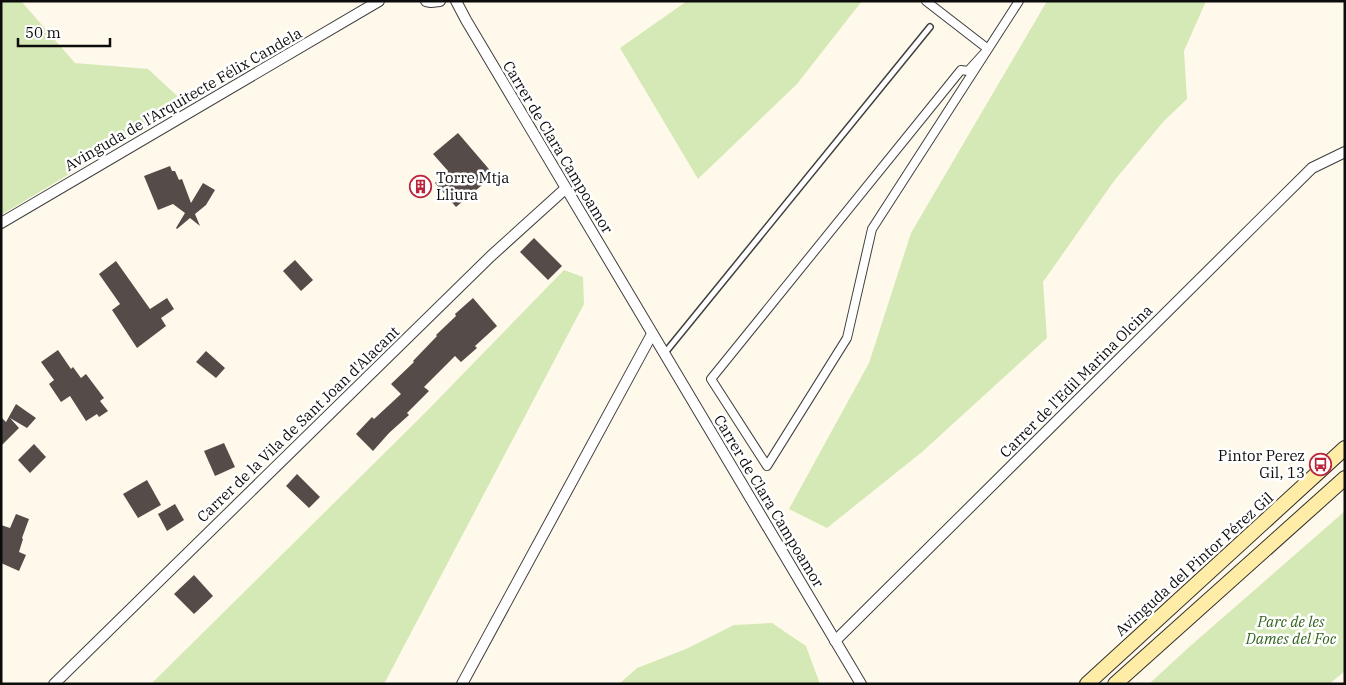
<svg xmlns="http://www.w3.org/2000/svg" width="1346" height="685" font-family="'IBM Plex Serif',serif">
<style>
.green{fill:#d5e9b6}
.building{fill:#554c49}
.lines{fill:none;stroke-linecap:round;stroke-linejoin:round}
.service-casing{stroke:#3f3f3f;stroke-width:8}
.pedestrian-casing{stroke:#3f3f3f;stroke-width:10}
.minor-casing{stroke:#3f3f3f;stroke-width:12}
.secondary-casing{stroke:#2e2e2e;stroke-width:16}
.service{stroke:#fff;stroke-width:5}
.pedestrian{stroke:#fff;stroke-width:8}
.minor{stroke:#fff;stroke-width:10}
.secondary{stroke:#ffeca6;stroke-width:14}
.labels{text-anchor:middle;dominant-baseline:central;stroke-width:5;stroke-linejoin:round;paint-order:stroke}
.street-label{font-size:15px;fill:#0c0c0c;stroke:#fff}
.poi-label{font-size:15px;fill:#0c0c0c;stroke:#fff;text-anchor:start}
.park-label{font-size:15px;font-style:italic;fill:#33641d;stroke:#fff}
</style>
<rect width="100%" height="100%" fill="#fff9eb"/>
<!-- green -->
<g class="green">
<polygon points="1,1 21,1 75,63 148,69 186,104 1,215"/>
<polygon points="687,1 862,1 797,84 698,179 620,48"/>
<polygon points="1047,1 1206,1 1184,51 1187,99 1164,121 1114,181 1043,282 1047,338 922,452 827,528 789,509 869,363 911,233"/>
<polygon points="564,270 583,277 584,304 384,684 151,684 424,414"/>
<polygon points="1345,511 1345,671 1329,684 1149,684 1188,648"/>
<polygon points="772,623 806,646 820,684 619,684 637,668 686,649 734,625"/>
</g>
<!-- building -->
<g class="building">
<polygon points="458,133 494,175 456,207 435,183 448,171 433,154"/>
<polygon points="170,166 172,171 175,171 179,180 182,179 191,203 203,183 215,190 206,205 195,214 200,226 190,218 177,229 176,228 185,213 173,204 158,210 144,176"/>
<polygon points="419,177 430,187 422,195 410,184"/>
<polygon points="534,238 562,266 548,280 520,252"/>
<polygon points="295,260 313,280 301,291 283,271"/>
<polygon points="116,261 150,309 167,298 174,309 161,318 166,326 137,348 112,310 120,304 99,274"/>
<polygon points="473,298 497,326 475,346 477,348 461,362 455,356 424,387 429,391 407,413 409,415 389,433 373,451 356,434 372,417 374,419 401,394 391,384 414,362 413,361 437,336 436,335 456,316 455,314"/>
<polygon points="58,350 71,369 73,367 81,378 86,374 104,398 100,401 108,411 99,417 97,414 86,421 70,396 61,402 49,384 54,380 41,362"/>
<polygon points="206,351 225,368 216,378 196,362"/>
<polygon points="16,404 36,418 27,428 10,418 19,428 1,446 1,417 6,422"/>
<polygon points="224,443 235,467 215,476 204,451"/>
<polygon points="34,444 46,457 30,473 18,460"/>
<polygon points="297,474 320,497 309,508 286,486"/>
<polygon points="147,480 161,505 138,518 123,494"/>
<polygon points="175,504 184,520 167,531 158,514"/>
<polygon points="16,514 29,519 22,538 23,539 19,552 26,555 19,571 1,563 1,525 10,528"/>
<polygon points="194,575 213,596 194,614 174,594"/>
</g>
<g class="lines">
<defs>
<polyline id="service" points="664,354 930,27"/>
<polyline id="pedestrian" points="926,1 988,49 968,71 961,70 711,379 767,466 847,338 872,229 1019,1"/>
<g id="minor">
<polyline points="426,1 431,2 440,1"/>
<polyline points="456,1 466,20 861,684"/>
<polyline points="1,223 379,1"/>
<polyline points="835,641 1312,168 1345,152"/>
<polyline points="54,684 491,256 565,189"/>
<polyline points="462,684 652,334"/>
</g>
<g id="secondary">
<polyline points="1087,684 1345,448"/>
<polyline points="1115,684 1345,478"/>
</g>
</defs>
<!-- service casing -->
<use href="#service" class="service-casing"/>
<!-- pedestrian casing -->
<use href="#pedestrian" class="pedestrian-casing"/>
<!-- minor casing -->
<use href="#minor" class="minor-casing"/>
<!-- secondary casing -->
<use href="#secondary" class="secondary-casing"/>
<!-- service -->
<use href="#service" class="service"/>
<!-- pedestrian -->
<use href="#pedestrian" class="pedestrian"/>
<!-- minor -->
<use href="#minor" class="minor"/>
<!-- secondary -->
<use href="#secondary" class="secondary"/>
</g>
<!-- icons -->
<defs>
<symbol id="building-ring" viewBox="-11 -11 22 22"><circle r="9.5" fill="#fff" stroke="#bc243b" stroke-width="1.5"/><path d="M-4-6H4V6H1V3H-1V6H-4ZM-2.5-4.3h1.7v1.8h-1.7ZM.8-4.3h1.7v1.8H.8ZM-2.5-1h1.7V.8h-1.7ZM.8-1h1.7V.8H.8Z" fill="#bc243b"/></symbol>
<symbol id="bus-ring" viewBox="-11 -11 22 22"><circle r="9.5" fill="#fff" stroke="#bc243b" stroke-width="1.5"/><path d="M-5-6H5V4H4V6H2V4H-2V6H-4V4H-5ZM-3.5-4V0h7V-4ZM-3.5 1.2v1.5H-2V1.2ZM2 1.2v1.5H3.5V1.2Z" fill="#bc243b"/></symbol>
</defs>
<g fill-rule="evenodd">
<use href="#building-ring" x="408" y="174" width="25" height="25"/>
<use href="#bus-ring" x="1308" y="452" width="25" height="25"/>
</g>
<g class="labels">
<!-- street labels -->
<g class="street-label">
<text transform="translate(183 99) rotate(-30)">Avinguda de l'Arquitecte Félix Candela</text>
<text transform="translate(558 147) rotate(59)">Carrer de Clara Campoamor</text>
<text transform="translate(1076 381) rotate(-45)">Carrer de l'Edil Marina Olcina</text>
<text transform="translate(298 424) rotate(-44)">Carrer de la Vila de Sant Joan d'Alacant</text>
<text transform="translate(769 501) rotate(59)">Carrer de Clara Campoamor</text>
<text transform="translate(1194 564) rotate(-42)">Avinguda del Pintor Pérez Gil</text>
</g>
<!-- poi labels -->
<g class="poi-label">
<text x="436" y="177">Torre Mtja<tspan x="436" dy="17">Lliura</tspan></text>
<text x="1305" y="455" text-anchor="end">Pintor Perez<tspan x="1305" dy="17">Gil, 13</tspan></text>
</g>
<!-- park labels -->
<g class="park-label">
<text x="1291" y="621">Parc de les<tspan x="1291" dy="17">Dames del Foc</tspan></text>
</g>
</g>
<!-- border -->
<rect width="1346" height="685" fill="none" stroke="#0c0c0c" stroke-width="5"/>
<!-- scale -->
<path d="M18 38v8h92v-8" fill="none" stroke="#0c0c0c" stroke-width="2.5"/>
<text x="25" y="38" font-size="15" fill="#0c0c0c" stroke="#ffffff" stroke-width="4" paint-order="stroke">50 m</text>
</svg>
